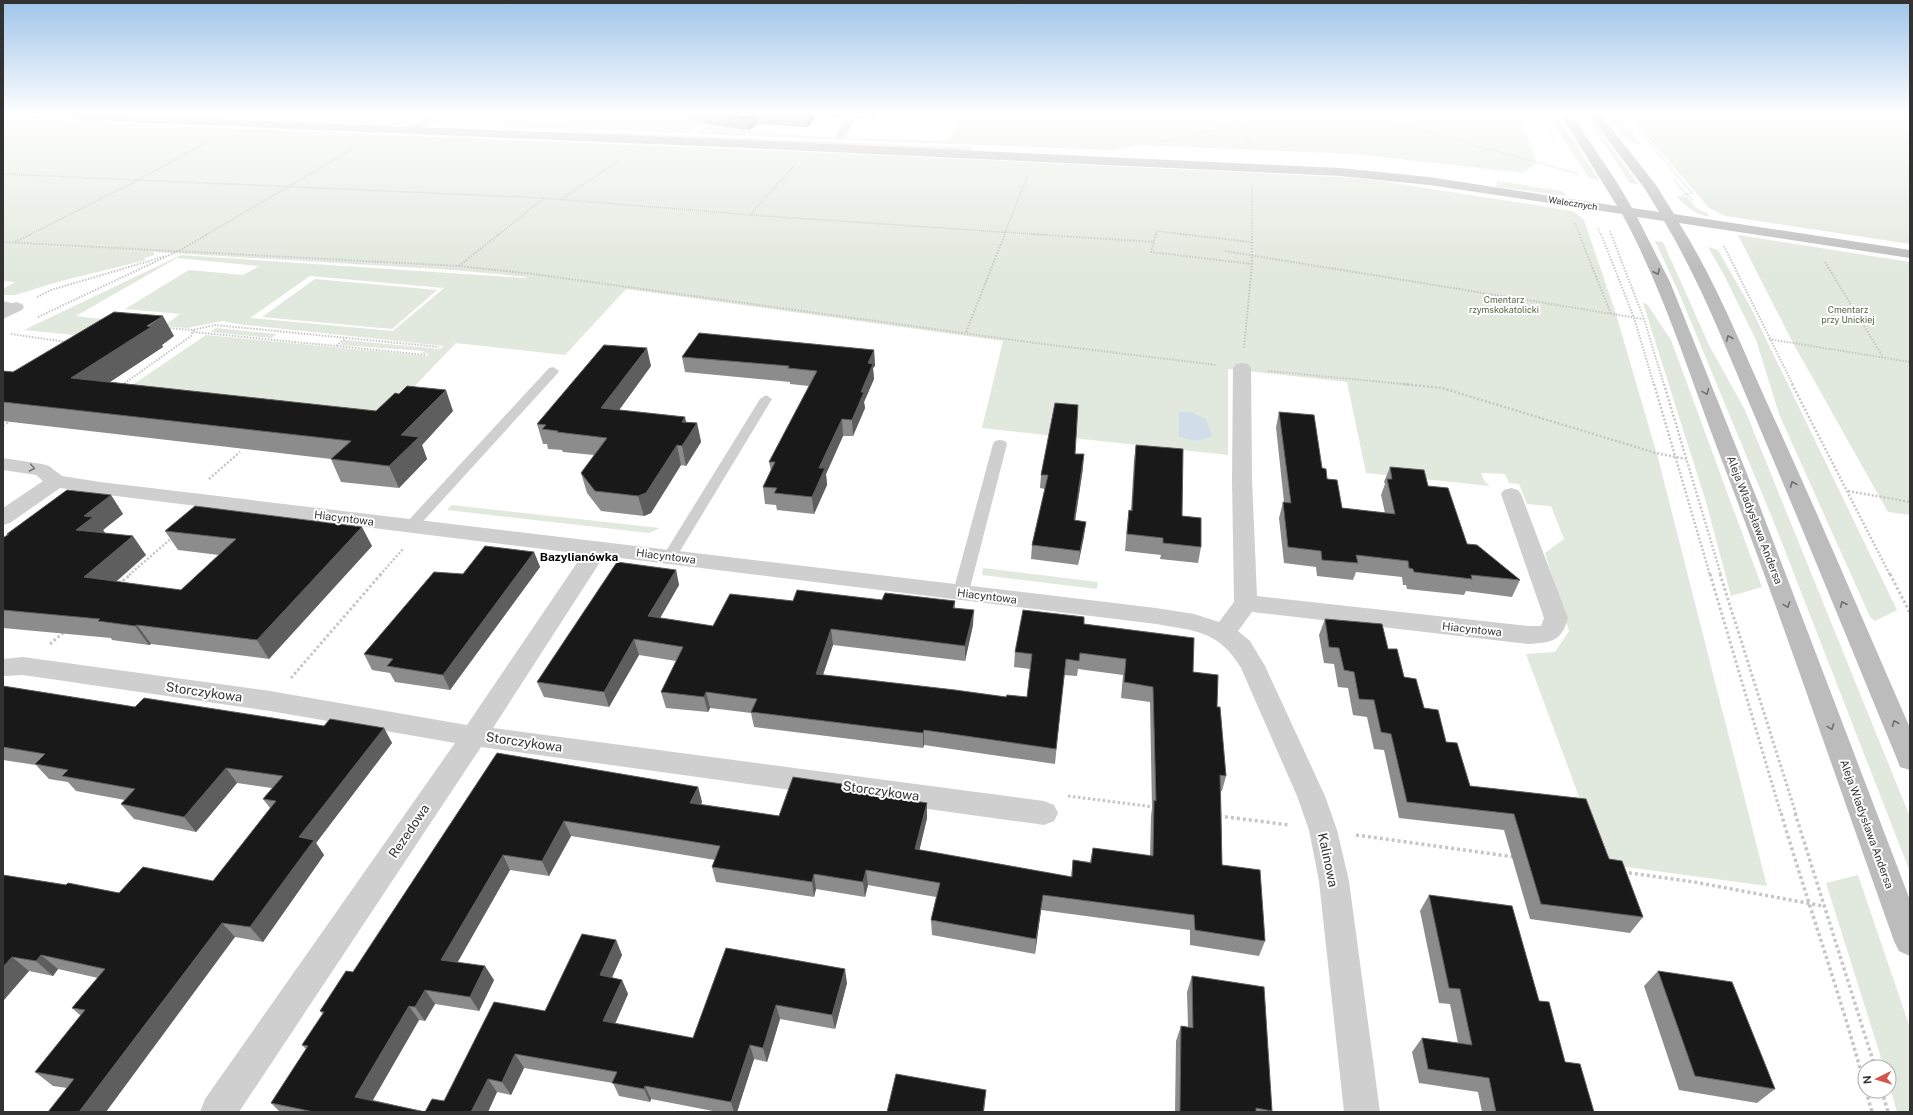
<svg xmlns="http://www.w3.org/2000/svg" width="1913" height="1115" font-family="'Public Sans',sans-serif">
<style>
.green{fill:#e1e8dd;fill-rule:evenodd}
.water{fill:#d2ddea}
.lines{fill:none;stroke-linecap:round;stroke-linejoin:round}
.path-far4{stroke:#c6c6c6;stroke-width:1.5;stroke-dasharray:1 1;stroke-linecap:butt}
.path-far3{stroke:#c6c6c6;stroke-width:2;stroke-dasharray:1.5 1.5;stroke-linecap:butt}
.path-far2{stroke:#c6c6c6;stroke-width:2.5;stroke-dasharray:2 2;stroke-linecap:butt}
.path-far1{stroke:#c6c6c6;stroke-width:3;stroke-dasharray:2.5 2.5;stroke-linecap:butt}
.path{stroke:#c6c6c6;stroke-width:3.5;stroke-dasharray:3 3;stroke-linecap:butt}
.lane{fill:#cfcfcf;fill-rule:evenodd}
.street{fill:#cfcfcf;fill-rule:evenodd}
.secondary{fill:#bcbcbc;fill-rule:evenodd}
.wall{fill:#8c8c8c}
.shaded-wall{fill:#5e5e5e}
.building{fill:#191919;stroke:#5e5e5e}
.oneway{stroke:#707070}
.oneway2{stroke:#797979}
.labels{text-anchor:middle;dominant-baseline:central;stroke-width:4;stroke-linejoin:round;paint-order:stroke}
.far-street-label{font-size:9px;fill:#323232;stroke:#fff}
.far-park-label{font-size:9px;fill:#516944;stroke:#fff}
.street-label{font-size:11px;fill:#323232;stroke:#fff}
.neighbourhood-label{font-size:12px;font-weight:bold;fill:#000;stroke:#fff}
.near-street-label{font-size:13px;fill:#323232;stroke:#fff}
</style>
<rect width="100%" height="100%" fill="#fff"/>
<!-- green -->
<g class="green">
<path d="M338 115H431C413 123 406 126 386 125L393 121H382L374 125 275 121 325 122Z"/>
<polygon points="455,115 475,115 467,119 563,123 578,115 669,115 702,122 688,133 454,124 445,120"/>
<polygon points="959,115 1517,115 1525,131 1537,163 1523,173 1355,154 1137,145 1112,150 846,140 847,138 949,141"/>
<polygon points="1547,115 1557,115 1599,180 1589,178"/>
<polygon points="1582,115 1587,115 1638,184 1630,183 1611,153"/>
<path d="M1605 115H1617L1642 145C1627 144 1615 126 1605 115Z"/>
<polygon points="1629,115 1910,115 1910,244 1725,216 1709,208"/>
<path d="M3 119 901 156 1340 177 1374 180 1573 211 1584 220 1616 314 1658 458 1767 886 1604 864 1526 654 1555 652 1569 631 1545 553 1564 539 1551 506 1527 504 1519 484 1509 483 1505 474 1481 473 1485 482 1490 486 1366 473 1347 382 1228 369V455L982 428 1003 341 626 289 565 355 456 343 405 396 370 428 125 390 206 335 427 356 429 354 422 353 424 351 340 345 345 340 440 349 444 346 237 324 223 321 187 328 164 326 180 314 125 309 189 270 243 275 259 266 177 258 76 316 137 323 84 336 24 330 181 255 525 278 527 277 454 270 153 252 155 255 144 258 146 260 61 281 15 295H4L3 289 15 282 3 281ZM310 276 444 288 393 331 250 318Z"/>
<path d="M710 124C752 132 793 136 835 137L834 139 696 134Z"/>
<polygon points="566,131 687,136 684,138 588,134"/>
<polygon points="693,136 952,147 972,146 971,151 691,139"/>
<polygon points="1497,181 1562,191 1567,196 1496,187"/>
<path d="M1677 196 1687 197 1695 207 1708 214 1709 217C1695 213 1686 208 1677 196Z"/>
<polygon points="1738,235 1910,262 1910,515 1888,512 1793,343"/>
<polygon points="1655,241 1663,242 1709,345 1745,410 1910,817 1910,872 1773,520 1679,293"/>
<polygon points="1708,247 1718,250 1751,308 1897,610 1875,621 1870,617 1779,414 1756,340 1724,275"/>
<polygon points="315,279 437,290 392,329 262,317"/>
<polygon points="1643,303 1647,304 1671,340 1762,587 1731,596 1706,502"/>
<polygon points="216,328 277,334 271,338 210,332"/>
<polygon points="452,505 660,528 649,533 447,510"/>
<polygon points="983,568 1098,582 1097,589 982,575"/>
<polygon points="1858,875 1910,1028 1910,1112 1897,1112 1889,1084 1889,1067 1884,1067 1826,883"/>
</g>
<!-- water -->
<path class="water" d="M1179 412H1191L1206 419 1212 436C1200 442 1192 442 1179 436Z"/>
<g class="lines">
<!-- path-far4 -->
<g class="path-far4">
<polyline points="1086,115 1133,115"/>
<polyline points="1238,115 1251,148"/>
<polyline points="1367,115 1578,174"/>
<polyline points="1538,115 1556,142"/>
<polyline points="1626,115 1692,193 1682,195"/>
<polyline points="3,118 14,118"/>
<polyline points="1163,142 1211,131 1256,115"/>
<polyline points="3,174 544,198 751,215 1046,235"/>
<polyline points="1674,180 1692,200"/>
<polyline points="1252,187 1252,235"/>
<polyline points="563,198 620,160"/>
<polyline points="751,214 793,167"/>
<polyline points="1575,223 1580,235"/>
<polyline points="1598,228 1601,235"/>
<polyline points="1610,231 1611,235"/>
<polyline points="29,235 138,180 206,143"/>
<polyline points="206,235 352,149"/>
<polyline points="498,235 544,198"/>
<polyline points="1004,235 1027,177"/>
<polyline points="1156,235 1157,231 1189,235"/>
</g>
<!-- path-far3 -->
<g class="path-far3">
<polyline points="1031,234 1154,242"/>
<polyline points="1156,234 1151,252 1252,264"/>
<polyline points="1180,234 1251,242"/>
<polyline points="1579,234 1611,314"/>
<polyline points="1601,234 1634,318 1654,385"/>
<polyline points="1611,234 1644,319 1664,385"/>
<polyline points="3,242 459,266 533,274 1043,344 1217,365"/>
<polyline points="15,242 31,234"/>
<polyline points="1724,246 1793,385"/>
<polyline points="1225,251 1643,319"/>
<polyline points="1825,262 1883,357"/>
<polyline points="459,266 499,234"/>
<polyline points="37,297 51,290 166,256"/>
<polyline points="38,317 180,250 208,234"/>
<polyline points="167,328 193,330 215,325 439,347"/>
<polyline points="193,332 336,346 346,338"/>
<polyline points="966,332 1005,234"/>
<polyline points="11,334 66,342"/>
<polyline points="1769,339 1910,362"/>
<polyline points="337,346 426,355"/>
<polyline points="1244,348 1252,264 1252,234"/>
<polyline points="1268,371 1414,385"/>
<polyline points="122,385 191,336 193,330"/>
</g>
<!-- path-far2 -->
<g class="path-far2">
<polyline points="1403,384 1442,388 1656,453 1686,459"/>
<polyline points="1654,384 1710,575"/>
<polyline points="1664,384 1721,575"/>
<polyline points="1792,384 1890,575"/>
<polyline points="3,426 11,420"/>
<polyline points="209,479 240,452"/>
<polyline points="1848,491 1910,502"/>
<polyline points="129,575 173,537"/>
<polyline points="380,575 403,549"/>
</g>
<!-- path-far1 -->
<g class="path-far1">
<polyline points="1710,574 1781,814"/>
<polyline points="1720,574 1796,814"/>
<polyline points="1890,574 1910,613"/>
<polyline points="119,584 131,574"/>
<polyline points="50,644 64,632"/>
<polyline points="291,678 381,574"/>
<polyline points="1068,796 1154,807"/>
</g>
<!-- path -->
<g class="path">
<path d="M1781 813C1808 904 1840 994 1865 1086"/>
<polyline points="1795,813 1875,1067"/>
<polyline points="1219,816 1289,825"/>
<polyline points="1356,835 1515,857"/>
<polyline points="1623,872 1694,882 1823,906"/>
<polyline points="1866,1091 1872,1112"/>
<polyline points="1882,1091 1888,1112"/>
</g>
<!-- lane -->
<g class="lane">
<polygon points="3,301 20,305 21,307 16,310 3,307"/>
<polygon points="553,367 559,371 557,374 416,529 411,531 406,529 404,526 406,523 549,368"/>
<polygon points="766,395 772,399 677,556 675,559 670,561 665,559 663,556 760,399"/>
<polygon points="1000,440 1005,441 1007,444 969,592 967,596 961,597 955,596 953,592 993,444 995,441"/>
</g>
<!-- street -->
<g class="street">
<polygon points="434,115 449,115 447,117 421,128 416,133 412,134 406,131 413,124"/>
<polygon points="847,115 858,115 845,139 837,139 835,137"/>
<polygon points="16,302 22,304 24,307 22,310 3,319 3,308"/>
<path d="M1242 363 1248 364 1251 368 1252 479 1257 596 1529 626H1541L1544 618 1501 494 1504 490 1511 488 1518 490 1521 494 1568 618C1561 642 1552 642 1529 644L1252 612 1238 631 1250 641 1265 666 1325 796 1337 830 1349 881 1380 1112H1344L1319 881 1309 830 1297 796 1241 668C1219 631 1196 631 1156 624L604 556 493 728 1044 801 1054 805 1058 813 1054 821 1044 825 481 747 239 1112H200L205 1099 455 743 270 711 23 675 5 676 3 675V659L23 657 270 691 467 725 583 554 100 494 60 488 10 523 3 525V508L43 481 36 475 3 470V458L42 464 49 466 62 476 100 482 1156 608 1194 614 1219 622 1234 602 1232 479 1233 368 1236 364Z"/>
</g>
<!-- secondary -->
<path class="secondary" d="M29 115H114L747 140 1340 168 1429 177 1617 206 1561 115H1572L1618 184 1632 208 1659 212 1645 189 1589 115H1601L1656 185 1674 214 1910 250V258L1679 223C1715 280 1740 343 1768 405 1817 512 1863 620 1910 728V770L1900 767 1897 759C1849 643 1802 527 1753 412 1726 348 1700 281 1664 221L1637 217 1670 282 1757 499 1910 900V956L1899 951 1894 941C1835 776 1779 609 1716 445 1687 368 1662 287 1622 214L1429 185 1340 176 747 148 35 118Z"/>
</g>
<!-- wall -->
<g class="wall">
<polygon points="675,115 846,115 844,117 817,116 808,127 758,124 749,130 712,125"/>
<polygon points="858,115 879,115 871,118 858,118"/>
<polygon points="174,336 162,345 163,347 110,382 376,411 453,411 422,445 427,459 399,488 341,482 331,459 3,421 3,371 13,372"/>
<polygon points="874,350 875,366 873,368 874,379 864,402 865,408 853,436 843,436 826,474 827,485 814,514 777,510 776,505 765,504 763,487 771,471 769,462 809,386 790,384 790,382 685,372 682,357"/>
<polygon points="651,366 619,410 686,422 697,423 701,442 686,466 681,465 651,513 644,516 601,511 587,493 581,473 594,455 563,452 562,450 548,449 547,444 543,444 537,424"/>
<polygon points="1279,412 1322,468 1342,508 1385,513 1381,495 1385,484 1384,482 1390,467 1428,486 1467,544 1520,580 1512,597 1466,591 1464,595 1407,589 1406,585 1403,585 1402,577 1356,572 1353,580 1317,576 1316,567 1284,563 1279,518 1283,502 1284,502 1276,427"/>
<polygon points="1136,445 1182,516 1201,547 1198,563 1160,559 1161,555 1125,551 1127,526 1129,510 1131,511 1134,460"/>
<polygon points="1083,468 1075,521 1084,536 1078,565 1031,559 1032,545 1045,489 1040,488 1041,475"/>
<polygon points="111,495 123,514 103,530 105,533 146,555 116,582 181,590 219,555 178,550 165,531 372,546 269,659 151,644 149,645 112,640 111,638 3,628 3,538 7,535 7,534"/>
<polygon points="534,552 540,567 450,690 395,682 390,673 372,670 364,654 463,574"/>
<polygon points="676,570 679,585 660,618 713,626 793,601 882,600 955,601 955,608 973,625 965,661 833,645 823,675 1006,697 1027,697 1030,669 1014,667 1015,652 1084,624 1193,672 1217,707 1226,776 1222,791 1221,791 1222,865 1265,941 1259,956 1190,945 1190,930 1041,910 1035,954 932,935 931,920 936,897 868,885 865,897 816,889 814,897 716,882 712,867 715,860 571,836 549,876 510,870 457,962 494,980 479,1011 435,1004 425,1021 419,1020 373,1100 425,1112 444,1101 545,1011 616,940 622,955 612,978 622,980 628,994 615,1024 693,1038 726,948 847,983 835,1029 780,1019 767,1062 754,1059 737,1112 718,1112 651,1099 650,1102 619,1096 613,1083 524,1068 511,1095 497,1092 488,1112 280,1112 271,1103 306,1049 302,1045 323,1014 320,1011 353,972 497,753 698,787 702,802 701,804 779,816 842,784 843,790 927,818 919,850 1071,877 1073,860 1090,862 1093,848 1150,856 1151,816 1152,808 1150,702 1121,698 1123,675 1078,669 1077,676 1064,675 1055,764 924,745 923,748 754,727 751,713 710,708 708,712 666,708 661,692 676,661 639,655 609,707 544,697 537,682"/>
<polygon points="1325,619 1388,649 1404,677 1446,742 1470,786 1609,859 1643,917 1630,933 1530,919 1504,830 1399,818 1384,750 1374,749 1367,717 1353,715 1348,688 1338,687 1334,664 1324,663 1319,635"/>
<polygon points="3,686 135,707 324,726 384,728 392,743 316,843 324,855 263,942 235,937 67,1088 53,1086 35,1072 81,1016 72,1008 98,978 58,969 53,976 29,971 3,1001 3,875 119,893 213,881 270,808 263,799 272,788 237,783 196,832 134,819 121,804 125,800 76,791 68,782 49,779 36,765 3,760"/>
<polygon points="1429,895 1539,1001 1565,1062 1594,1112 1482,1112 1478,1092 1419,1083 1412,1052 1422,1038 1458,1043 1450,1004 1439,1003 1420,911"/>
<polygon points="1658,971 1775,1089 1757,1103 1679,1090 1644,986"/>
<polygon points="1192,976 1272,1111 1271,1112 1175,1112 1176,1041 1181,1026 1188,1027 1187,992"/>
</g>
<!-- shaded-wall -->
<g class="shaded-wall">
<polygon points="755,115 757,115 758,124 749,130 747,120"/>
<polygon points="809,115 817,115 817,116 808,127 807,116"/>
<polygon points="871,115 879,115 871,118"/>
<polygon points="163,316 174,336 162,345 163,347 84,399 71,378"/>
<polygon points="647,348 651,366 606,428 601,408"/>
<polygon points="874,350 875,366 873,368 874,379 864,402 865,408 853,436 852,420 868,363"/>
<polygon points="446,390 453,411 422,445 427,459 399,488 389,466 401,435"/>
<polygon points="685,417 689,435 697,423 701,442 686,466 682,446 682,422"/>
<polygon points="842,419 843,436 826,474 827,485 814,514 812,497 819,468"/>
<polygon points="677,445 681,465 651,513 644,516 638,496"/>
<polygon points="1084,454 1083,468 1073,534 1074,520"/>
<polygon points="111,495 123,514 103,530 107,536 76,530 84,516"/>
<polygon points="1086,522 1084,536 1078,565 1080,551"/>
<polygon points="362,527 372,546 269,659 257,640"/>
<polygon points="133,536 146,555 99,596 84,577"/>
<polygon points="534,552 540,567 450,690 443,675"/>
<polygon points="676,570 679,585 652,632 648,616"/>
<polygon points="974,610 973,625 965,661 965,646"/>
<polygon points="137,625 151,644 149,645 135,626"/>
<polygon points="831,629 833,645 818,689 816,674"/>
<polygon points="634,639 639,655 609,707 604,692"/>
<polygon points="706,692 710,708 708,712 704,697"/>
<polygon points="384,728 392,743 316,843 324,855 263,942 250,927 299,837"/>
<polygon points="924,730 924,745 923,748 923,733"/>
<polygon points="226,768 237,783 196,832 184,817"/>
<polygon points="698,787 702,802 695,818 690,803"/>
<polygon points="927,803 927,818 916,865 915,849"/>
<polygon points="564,821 571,836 549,876 542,861"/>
<polygon points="503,855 510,870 451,974 441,960"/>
<polygon points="866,870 868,885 865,897 863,882"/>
<polygon points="814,874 816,889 814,897 812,882"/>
<polygon points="1043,895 1041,910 1035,954 1036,939"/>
<polygon points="222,923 235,937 106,1112 79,1112"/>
<polygon points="616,940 622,955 606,990 600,975"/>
<polygon points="41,955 58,969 53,976 36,961"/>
<polygon points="12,957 29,971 3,1001 3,967"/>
<polygon points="485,966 494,980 479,1011 470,997"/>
<polygon points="845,969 847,983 835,1029 832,1015"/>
<polygon points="622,980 628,994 610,1035 603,1021"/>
<polygon points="425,990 435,1004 425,1021 415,1007"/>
<polygon points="776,1005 780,1019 767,1062 763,1048"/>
<polygon points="409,1006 419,1020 367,1110 355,1097"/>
<polygon points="750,1045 754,1059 737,1112 734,1112 731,1102"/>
<polygon points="515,1054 524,1068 511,1095 502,1082"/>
<polygon points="488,1079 497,1092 488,1112 471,1112"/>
<polygon points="645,1086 651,1099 650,1102 644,1089"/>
<polygon points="986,1090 984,1112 983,1112"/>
</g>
<!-- building -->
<g class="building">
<polygon points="717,115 755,115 747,120"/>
<polygon points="784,115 809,115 807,116"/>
<polygon points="114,312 163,316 147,326 151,327 71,378 376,411 395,393 399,394 407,386 446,390 401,435 419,437 389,466 331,459 351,441 3,402 3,371 13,372"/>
<polygon points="699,333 874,350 868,363 873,364 861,392 864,392 852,420 842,419 819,468 825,468 812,497 774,493 777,488 763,487 775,462 769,462 817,371 788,368 789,366 682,357"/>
<polygon points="604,345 647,348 601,408 685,417 682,422 697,423 682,446 677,445 646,493 638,496 595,491 581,473 607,438 557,432 558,431 542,429 546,425 537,424"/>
<polygon points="1055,403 1078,405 1075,454 1084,454 1074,520 1086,522 1080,551 1032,545 1048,475 1041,475"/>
<polygon points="1279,412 1314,415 1322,468 1326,469 1327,479 1337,480 1342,508 1395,514 1387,479 1392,479 1390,467 1424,470 1428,486 1448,488 1467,544 1477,545 1520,580 1471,575 1472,579 1414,572 1413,569 1409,568 1408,561 1356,555 1358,563 1322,560 1321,551 1288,547 1283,502 1291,503"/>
<polygon points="1136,445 1183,449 1182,516 1201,518 1201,547 1163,543 1163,538 1127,534 1129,510 1132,511"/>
<polygon points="67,490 111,495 84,516 93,517 76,530 133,536 84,577 143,585 181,590 236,539 165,531 195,506 362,527 257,640 137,625 135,626 98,621 100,619 3,610 3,538 9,534 7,534"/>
<polygon points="485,546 534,552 443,675 387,666 393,659 364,654 434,572 463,574"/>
<polygon points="617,562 676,570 648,616 713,626 730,594 793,601 797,590 882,600 885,593 955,601 953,608 974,610 965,646 831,629 816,674 955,690 1006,697 1007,695 1027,697 1032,654 1015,652 1023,610 1084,617 1084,624 1194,638 1193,672 1218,675 1217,707 1220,707 1226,776 1220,775 1222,865 1260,870 1265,941 1195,930 1194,915 1043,895 1036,939 931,920 940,883 866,870 863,882 814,874 812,882 712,867 720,846 564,821 542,861 503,855 441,960 485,966 470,997 425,990 415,1007 409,1006 355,1097 425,1112 432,1099 444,1101 494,1002 545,1011 582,934 616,940 600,975 622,980 603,1021 693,1038 726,948 845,969 832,1015 776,1005 763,1048 750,1045 731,1102 645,1086 644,1089 612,1083 617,1072 515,1054 502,1082 488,1079 471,1112 314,1112 271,1103 308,1046 302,1045 324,1012 320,1011 346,971 353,972 497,753 698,787 690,803 779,816 793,777 842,784 841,789 927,803 915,849 1072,877 1073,860 1091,863 1093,848 1153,856 1154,800 1156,801 1153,687 1124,682 1126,659 1080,653 1079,661 1066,659 1056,749 924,730 923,733 751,712 757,699 706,692 704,697 661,692 683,647 634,639 604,692 537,682"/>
<polygon points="1325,619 1382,624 1388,649 1397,649 1404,677 1416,679 1424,708 1438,710 1446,742 1457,743 1470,786 1586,799 1609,859 1622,861 1643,917 1541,904 1514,814 1407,802 1391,734 1381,732 1374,700 1359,699 1354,672 1344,670 1339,648 1329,647"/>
<polygon points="3,686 135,707 144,698 324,726 330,719 384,728 299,837 314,840 250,927 222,923 79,1112 48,1112 74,1079 35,1072 85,1010 72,1008 105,969 41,955 36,961 12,957 3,967 3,875 66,885 68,883 119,893 143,867 213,881 276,801 263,799 283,776 226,768 184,817 121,804 135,789 62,776 68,770 35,764 45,754 3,747"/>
<polygon points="1429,895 1512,906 1539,1001 1549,1002 1565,1062 1580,1064 1594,1112 1496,1112 1489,1078 1428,1069 1422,1038 1472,1045 1460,989 1449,988"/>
<polygon points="1658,971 1732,982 1775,1089 1695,1076"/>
<polygon points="1192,976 1264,987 1272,1111 1256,1108 1256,1112 1180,1112 1181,1026 1193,1028"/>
<polygon points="896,1074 986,1090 983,1112 887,1112"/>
</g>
<!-- one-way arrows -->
<defs><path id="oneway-chevron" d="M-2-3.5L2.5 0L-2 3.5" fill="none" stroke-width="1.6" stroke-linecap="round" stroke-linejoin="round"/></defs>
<g class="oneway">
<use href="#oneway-chevron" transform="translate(1657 272) rotate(65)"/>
<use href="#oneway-chevron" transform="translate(1729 338) rotate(-113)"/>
<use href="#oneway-chevron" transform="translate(1706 392) rotate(69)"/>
<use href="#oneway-chevron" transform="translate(1793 484) rotate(-113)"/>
<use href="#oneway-chevron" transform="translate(1843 604) rotate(-113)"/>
<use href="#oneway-chevron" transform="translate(1787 605) rotate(70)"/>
<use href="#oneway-chevron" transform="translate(1895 723) rotate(-113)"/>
<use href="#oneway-chevron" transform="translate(1831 727) rotate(70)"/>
</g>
<use class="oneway2" href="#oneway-chevron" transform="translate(32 468) rotate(12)"/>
<!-- sky -->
<linearGradient id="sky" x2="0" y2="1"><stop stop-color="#9fc4e9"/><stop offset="0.42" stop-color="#fff"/><stop offset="1" stop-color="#fff" stop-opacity="0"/></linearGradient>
<rect width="1913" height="271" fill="url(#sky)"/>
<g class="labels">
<!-- far-street labels -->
<g class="far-street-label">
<text transform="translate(1573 203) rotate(9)">Walecznych</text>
</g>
<!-- far-park labels -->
<g class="far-park-label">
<text x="1504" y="299">Cmentarz<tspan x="1504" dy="10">rzymskokatolicki</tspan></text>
<text x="1848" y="309">Cmentarz<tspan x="1848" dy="10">przy Unickiej</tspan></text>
</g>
<!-- street labels -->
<g class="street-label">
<text transform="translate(344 518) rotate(7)">Hiacyntowa</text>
<text transform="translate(1755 520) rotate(69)">Aleja Władysława Andersa</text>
<text transform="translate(666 556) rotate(7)">Hiacyntowa</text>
<text transform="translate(987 596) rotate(7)">Hiacyntowa</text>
<text transform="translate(1472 629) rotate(6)">Hiacyntowa</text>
<text transform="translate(1867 824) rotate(70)">Aleja Władysława Andersa</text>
</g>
<!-- neighbourhood labels -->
<g class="neighbourhood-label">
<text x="579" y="557">Bazylianówka</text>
</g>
<!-- near-street labels -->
<g class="near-street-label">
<text transform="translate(204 692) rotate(8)">Storczykowa</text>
<text transform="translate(524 742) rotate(8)">Storczykowa</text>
<text transform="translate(881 791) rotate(8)">Storczykowa</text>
<text transform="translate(409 831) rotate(-56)">Rezedowa</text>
<text transform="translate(1328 860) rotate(78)">Kalinowa</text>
</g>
</g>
<!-- border -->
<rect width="1913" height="1115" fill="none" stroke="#323232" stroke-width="8"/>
<!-- north arrow -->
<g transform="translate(1877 1079) rotate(265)"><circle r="19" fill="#ffffff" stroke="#adadad"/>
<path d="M0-3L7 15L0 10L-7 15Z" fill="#d1554c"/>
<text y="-6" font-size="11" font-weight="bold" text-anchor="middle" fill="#323232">N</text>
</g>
</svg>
